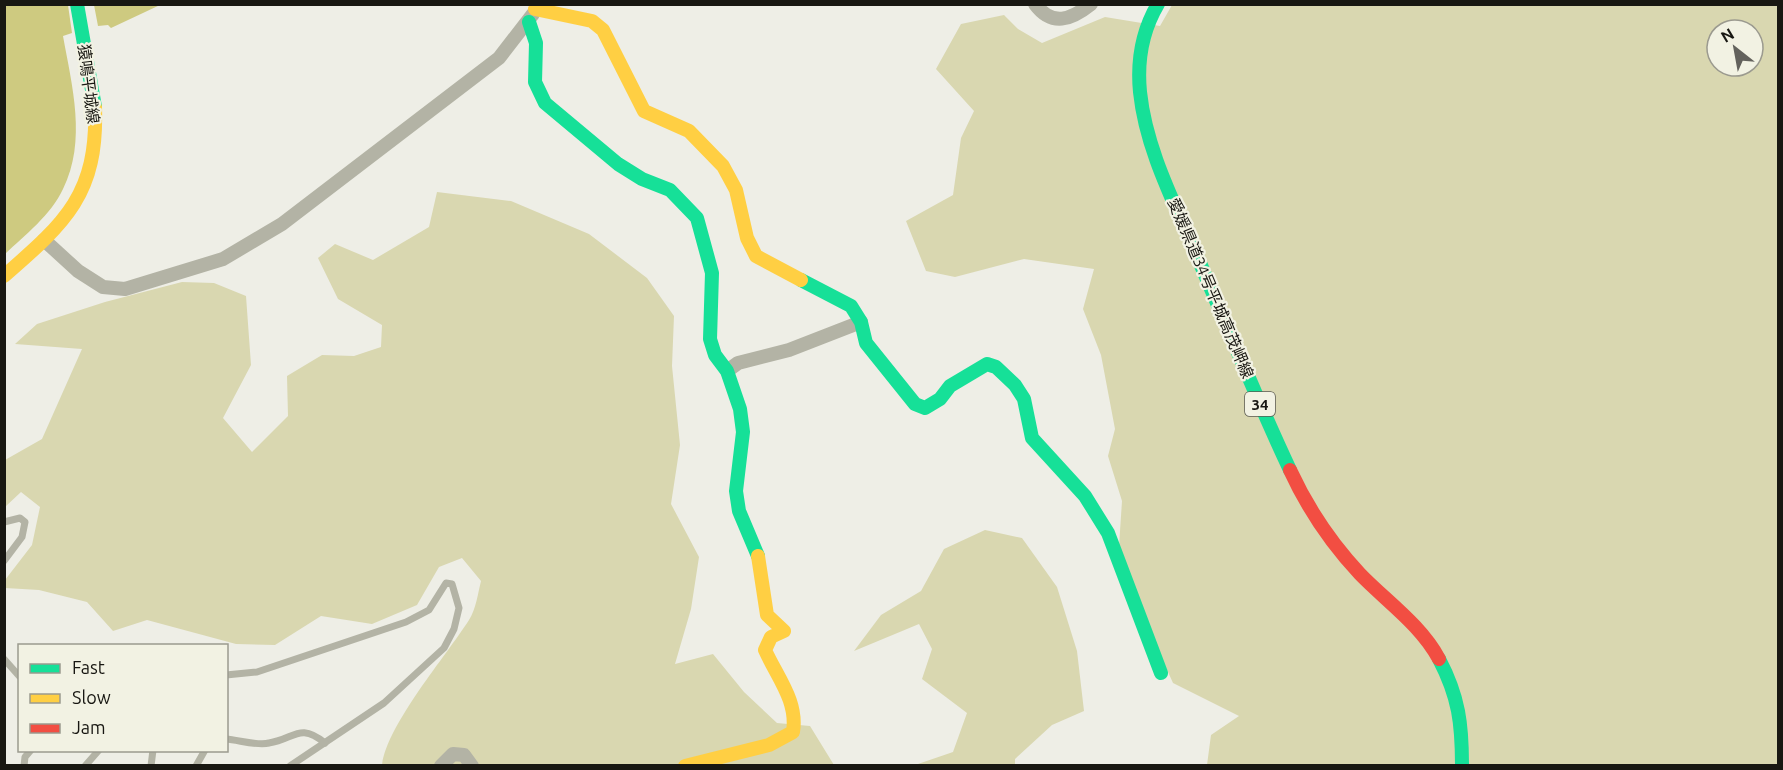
<svg xmlns="http://www.w3.org/2000/svg" width="1783" height="770" font-family="Ubuntu,'Noto Sans JP',sans-serif">
<style>
.green{fill:#d9d7b0;fill-rule:evenodd}
.water{fill:#ceca80}
.lines{fill:none;stroke-linecap:round;stroke-linejoin:round}
.lane{stroke:#b3b3a5;stroke-width:7}
.street{stroke:#b3b3a5;stroke-width:14}
.fast{stroke:#16e098;stroke-width:14}
.slow{stroke:#ffcf43;stroke-width:14}
.jam{stroke:#f24e42;stroke-width:14}
.labels{text-anchor:middle;dominant-baseline:central;stroke-width:4.5;stroke-linejoin:round;paint-order:stroke}
.shield{fill:#f2f2e3;stroke:#595951;stroke-width:1.5}
.shield-label{font-size:15px;font-weight:bold;fill:#181712}
.street-label{font-size:16px;fill:#181712;stroke:#f2f2e3}
</style>
<rect width="100%" height="100%" fill="#eeeee6"/>
<!-- green -->
<g class="green">
<path d="M1172 5H1778V765H1207L1211 735 1239 716 1173 683 1118 561 1122 501 1108 456 1115 429 1101 355 1083 309 1094 269 1024 259 955 277 926 271 906 221 953 195 961 138 974 111 936 69 961 24 1004 15 1018 29 1042 43 1105 17 1160 26ZM1717 30H1753V66H1717Z"/>
<path d="M437 192 511 201 589 234 647 278 674 316 672 366 680 445 671 504 699 557 691 609 675 664 713 654 744 692 777 723 810 726 834 765H382C387 725 446 656 469 620 476 609 478 593 481 581L462 558 439 567 417 605 372 624 321 616 275 645 236 644 147 620 113 631 87 602 39 590 5 588V580L32 545 40 507 21 492 5 507V460L42 439 82 349 15 344 37 324 105 302 182 282 214 283 246 296 251 365 223 418 252 452 288 416 287 376 322 355 354 356 381 347 382 325 338 299 318 258 335 244 373 260 429 227Z"/>
<polygon points="985,530 1022,538 1057,587 1077,651 1084,711 1052,725 1015,759 1015,765 915,765 953,752 967,713 922,679 932,649 919,624 854,651 881,615 921,591 944,549"/>
</g>
<!-- water -->
<g class="water">
<path d="M5 4 68 5 72 33 63 36C72 86 87 141 63 189 51 215 25 235 5 254Z"/>
<polygon points="94,5 94,4 160,5 111,28 108,25 98,26"/>
</g>
<g class="lines">
<!-- lane -->
<g class="lane">
<polyline points="4,522 20,518 25,522 22,537 4,561"/>
<polyline points="4,659 20,677"/>
<polyline points="226,675 257,672 406,622 429,610 446,583 452,584 459,608 454,629 444,648 384,703 290,766"/>
<path d="M226 739C239 740 257 746 269 743 295 739 299 722 325 743"/>
<polyline points="24,766 25,757 31,750"/>
<polyline points="85,766 99,750"/>
<polyline points="151,766 153,750"/>
<polyline points="196,766 205,750"/>
</g>
<!-- street -->
<g class="street">
<path d="M1035 4C1052 27 1071 20 1091 4"/>
<polyline points="44,240 78,271 103,287 125,289 223,259 282,224 499,58 533,14"/>
<polyline points="727,371 738,363 789,350 861,322"/>
<polyline points="441,766 453,754 464,755 472,766"/>
</g>
<!-- fast -->
<g class="fast">
<polyline points="77,4 95,107"/>
<path d="M1158 4C1142 31 1137 61 1140 92 1146 150 1175 204 1197 256 1228 328 1257 400 1290 470"/>
<polyline points="529,22 536,43 535,82 545,103 618,164 642,179 670,190 697,218 712,273 710,339 715,355 727,371 740,409 743,432 736,491 739,511 758,556"/>
<polyline points="801,280 851,306 861,322 866,343 915,404 925,408 940,399 950,386 987,364 996,367 1015,385 1024,399 1032,438 1085,496 1108,533 1161,673"/>
<path d="M1439 659C1459 697 1462 724 1462 766"/>
</g>
<!-- slow -->
<g class="slow">
<polyline points="535,9 592,21 603,30 644,111 689,131 723,166 736,190 747,238 756,256 801,280"/>
<path d="M4 276C66 222 98 194 95 107"/>
<path d="M685 766 769 745 793 732C798 701 777 677 765 650L771 637 784 631 767 615 758 556"/>
</g>
<!-- jam -->
<path class="jam" d="M1290 470C1308 509 1331 543 1360 574 1386 601 1421 625 1439 659"/>
</g>
<g class="labels">
<!-- shield labels -->
<rect class="shield" x="1245" y="392" width="30" height="24" rx="4.5"/>
<g class="shield-label">
<text x="1260" y="404">34</text>
</g>
<!-- street labels -->
<g class="street-label">
<text transform="translate(89 84) rotate(83)">猿鳴平城線</text>
<text transform="translate(1211 288) rotate(67)">愛媛県道34号平城高茂岬線</text>
</g>
</g>
<!-- border -->
<rect width="1783" height="770" fill="none" stroke="#181712" stroke-width="12"/>
<!-- legend -->
<rect x="18" y="644" width="210" height="108" fill="#f2f2e3" stroke="#9b9a8f" stroke-width="1.5"/>
<rect x="30" y="664" width="30" height="9" fill="#16e098" stroke="#9b9a8f" stroke-width="1.5"/>
<text x="72" y="674" font-size="18" fill="#181712">Fast</text>
<rect x="30" y="694" width="30" height="9" fill="#ffcf43" stroke="#9b9a8f" stroke-width="1.5"/>
<text x="72" y="704" font-size="18" fill="#181712">Slow</text>
<rect x="30" y="724" width="30" height="9" fill="#f24e42" stroke="#9b9a8f" stroke-width="1.5"/>
<text x="72" y="734" font-size="18" fill="#181712">Jam</text>
<!-- north arrow -->
<g transform="translate(1735 48) rotate(329)"><circle r="28" fill="#f2f2e3" stroke="#9b9a8f" stroke-width="1.5"/>
<path d="M0-4.5L10 22L0 15L-10 22Z" fill="#63625c"/>
<text y="-9" font-size="16" font-weight="bold" text-anchor="middle" fill="#181712">N</text>
</g>
</svg>
